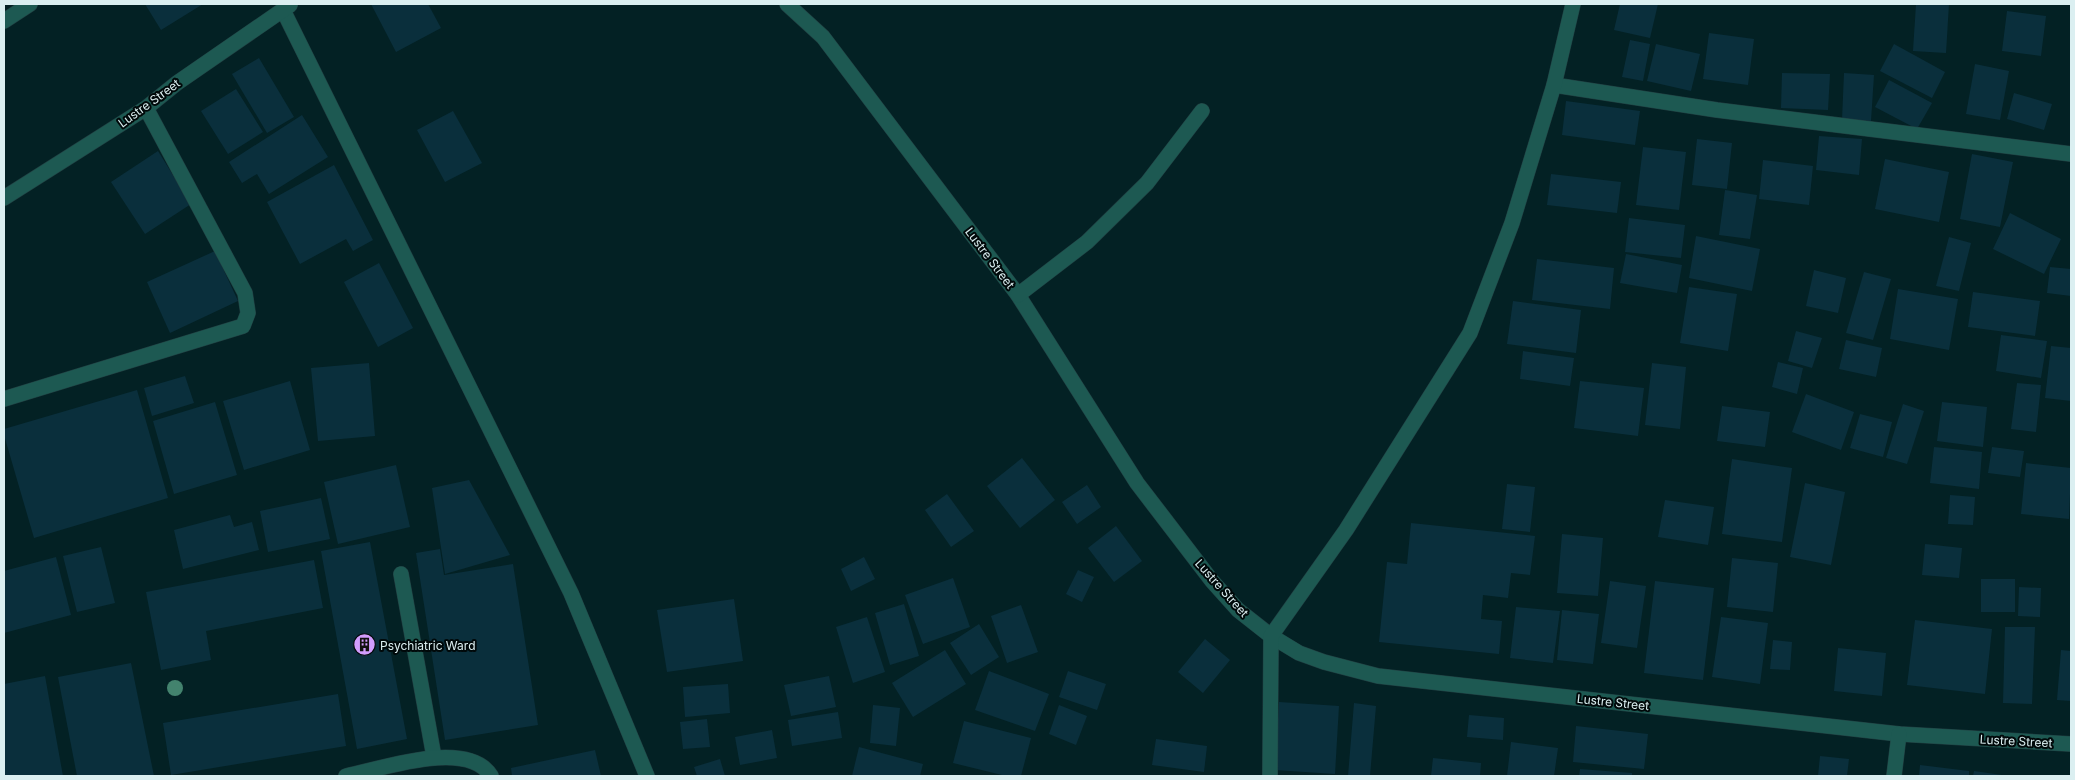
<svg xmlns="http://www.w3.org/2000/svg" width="2075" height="780" font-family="Inter,sans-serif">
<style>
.building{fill:#0a2f3c}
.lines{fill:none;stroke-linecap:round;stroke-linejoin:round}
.minor-casing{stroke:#213e41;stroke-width:16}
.minor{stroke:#1d5952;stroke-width:15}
.tree{fill:#43836e}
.labels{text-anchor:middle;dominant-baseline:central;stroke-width:4;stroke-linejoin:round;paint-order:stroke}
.street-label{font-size:12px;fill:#dbeff1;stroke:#00090a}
.poi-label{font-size:12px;fill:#dbeff1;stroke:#00090a;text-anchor:start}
</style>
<rect width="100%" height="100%" fill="#032124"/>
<!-- building -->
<g class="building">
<polygon points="145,4 203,4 161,30"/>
<polygon points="371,4 428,4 441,28 396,52"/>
<polygon points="1620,4 1658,4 1650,38 1614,30"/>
<polygon points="1916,4 1949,4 1946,53 1913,51"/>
<polygon points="2007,11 2046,16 2041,56 2002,51"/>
<polygon points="1709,33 1754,39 1748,85 1703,79"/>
<polygon points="1630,40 1650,44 1643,81 1622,77"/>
<polygon points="1656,44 1700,54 1691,91 1647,81"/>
<polygon points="1894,44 1945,72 1932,98 1880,71"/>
<polygon points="259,58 294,117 267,133 232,74"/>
<polygon points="1975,64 2009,71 2000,120 1966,114"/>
<polygon points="1782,73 1830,74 1828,110 1781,108"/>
<polygon points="1844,73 1874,75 1871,121 1842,120"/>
<polygon points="1889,80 1932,103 1917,129 1875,107"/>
<polygon points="236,89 263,132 228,154 201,111"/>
<polygon points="2014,93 2052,104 2044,130 2007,119"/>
<polygon points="1566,101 1640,111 1635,145 1562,135"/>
<polygon points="453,111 482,163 445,182 417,130"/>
<polygon points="302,115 328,157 269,194 257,174 242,183 229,162"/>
<polygon points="1819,136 1862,139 1859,175 1816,170"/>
<polygon points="1697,139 1732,143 1727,189 1692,185"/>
<polygon points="1643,147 1686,152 1679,210 1636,205"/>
<polygon points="158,151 191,204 145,234 111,182"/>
<polygon points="1972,154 2013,162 2000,227 1960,219"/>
<polygon points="1885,159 1949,172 1939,222 1875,209"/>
<polygon points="1763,160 1813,166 1809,205 1759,199"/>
<polygon points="334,165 373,240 353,251 346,239 300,264 267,202"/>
<polygon points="1551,174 1621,182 1617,213 1547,205"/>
<polygon points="1725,190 1757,195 1750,239 1719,235"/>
<polygon points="2010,213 2061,239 2044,274 1993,249"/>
<polygon points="1629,218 1685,225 1681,258 1625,252"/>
<polygon points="1696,236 1760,249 1752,291 1689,278"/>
<polygon points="1949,237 1971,243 1959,291 1936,286"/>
<polygon points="215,251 238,301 170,333 147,282"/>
<polygon points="1626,254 1682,265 1677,293 1620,283"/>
<polygon points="1537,259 1614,268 1610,309 1532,300"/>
<polygon points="379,263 413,328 378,347 344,282"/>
<polygon points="2050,267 2071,269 2071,296 2047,293"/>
<polygon points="1814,270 1846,278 1838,313 1806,306"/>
<polygon points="1864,272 1891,279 1873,340 1846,333"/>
<polygon points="1689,287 1737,294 1728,351 1680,343"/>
<polygon points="1898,289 1958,299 1949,350 1890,339"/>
<polygon points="1973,292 2040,301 2035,336 1968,327"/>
<polygon points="1513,301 1581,310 1576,353 1507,344"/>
<polygon points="1796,331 1822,338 1812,368 1788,361"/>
<polygon points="2001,335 2047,341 2041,378 1996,371"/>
<polygon points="1846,340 1882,348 1876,377 1839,369"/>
<polygon points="2051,346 2071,348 2071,401 2045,398"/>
<polygon points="1523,351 1574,358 1570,386 1520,379"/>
<polygon points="1778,362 1803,368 1797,394 1772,387"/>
<polygon points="369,363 375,436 318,441 311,368"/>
<polygon points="1652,363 1686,367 1680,429 1645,425"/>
<polygon points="185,376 194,403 152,416 144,388"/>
<polygon points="290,381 310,450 244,470 223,401"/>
<polygon points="1580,381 1644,388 1638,436 1574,428"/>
<polygon points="2017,383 2041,385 2036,432 2011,429"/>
<polygon points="137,390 168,498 34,538 4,435 4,429"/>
<polygon points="1806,394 1854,412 1841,450 1792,432"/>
<polygon points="215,402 237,475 174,494 153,421"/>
<polygon points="1942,402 1987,407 1983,447 1937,441"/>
<polygon points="1903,404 1924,411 1907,464 1886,458"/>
<polygon points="1722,406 1770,412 1765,447 1717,441"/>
<polygon points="1860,414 1892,422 1883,457 1850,448"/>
<polygon points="1934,447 1982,452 1979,489 1930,483"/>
<polygon points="1992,447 2024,451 2020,477 1988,473"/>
<polygon points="1022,458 1055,500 1020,528 987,486"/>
<polygon points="1732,459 1792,468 1782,542 1722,534"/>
<polygon points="2026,463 2071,468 2069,519 2021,514"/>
<polygon points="396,465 410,527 338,544 324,482"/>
<polygon points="469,480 510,555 445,574 432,488"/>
<polygon points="1805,483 1845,492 1831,565 1790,557"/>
<polygon points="1507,484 1535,487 1530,532 1502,529"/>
<polygon points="1087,485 1101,507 1077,524 1062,502"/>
<polygon points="947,494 974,531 951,547 925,510"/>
<polygon points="1950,495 1975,497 1973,525 1948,524"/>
<polygon points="321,498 330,539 268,552 260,511"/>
<polygon points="1665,500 1714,507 1708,545 1658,537"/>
<polygon points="230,515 234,527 252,522 259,550 183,569 174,530"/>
<polygon points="1411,523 1535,536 1530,575 1511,573 1508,598 1483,595 1481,619 1502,621 1499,654 1379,642 1387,562 1407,564"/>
<polygon points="1116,526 1142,561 1114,582 1088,548"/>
<polygon points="1562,534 1603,538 1598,596 1557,593"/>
<polygon points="370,542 407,739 357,749 321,551"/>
<polygon points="1925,544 1962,548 1959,578 1922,575"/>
<polygon points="101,547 115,603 77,612 63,556"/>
<polygon points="440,549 444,575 513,564 538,725 445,740 416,553"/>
<polygon points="56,557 71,615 4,633 4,571"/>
<polygon points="864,557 875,579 851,591 841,569"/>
<polygon points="1732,558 1778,563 1773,612 1727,607"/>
<polygon points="314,560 323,608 206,631 211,660 161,670 146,592"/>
<polygon points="1078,570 1094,577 1082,602 1066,594"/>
<polygon points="953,578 970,627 923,644 905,595"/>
<rect x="1981" y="579" width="34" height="33"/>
<polygon points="1610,581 1646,586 1637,648 1601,643"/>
<polygon points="1655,581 1714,588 1703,680 1644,673"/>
<polygon points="2019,587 2041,588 2040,617 2018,616"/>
<polygon points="734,599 743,661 667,672 657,610"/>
<polygon points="904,604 919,656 890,665 875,613"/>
<polygon points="1021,605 1038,652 1007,663 991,616"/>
<polygon points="1516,607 1560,611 1553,663 1510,658"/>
<polygon points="1562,610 1599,614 1593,664 1557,660"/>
<polygon points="867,617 885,672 853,683 836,627"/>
<polygon points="1721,617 1768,623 1760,684 1712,677"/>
<polygon points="1915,620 1992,629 1985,694 1907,685"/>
<polygon points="979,624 999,657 971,675 950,643"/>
<polygon points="2005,627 2035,627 2032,704 2003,703"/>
<polygon points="1205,639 1230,660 1203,693 1178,672"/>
<polygon points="1773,640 1792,642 1790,670 1770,669"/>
<polygon points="1838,648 1886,653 1882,696 1834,691"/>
<polygon points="945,650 966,684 913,717 892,683"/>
<polygon points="2061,650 2071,651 2071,701 2057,700"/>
<polygon points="131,663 154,776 77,776 58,677"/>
<polygon points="989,671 1049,694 1035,731 975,710"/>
<polygon points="1068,671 1106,684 1097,710 1059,697"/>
<polygon points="45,676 63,776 4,776 4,684"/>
<polygon points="829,676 836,707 791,716 784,685"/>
<polygon points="728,684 730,713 685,717 683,687"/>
<polygon points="338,694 346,746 171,775 163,723"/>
<polygon points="1279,702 1339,706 1335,774 1275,770"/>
<polygon points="1354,703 1376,706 1370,776 1348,776"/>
<polygon points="873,705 900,708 896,746 870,743"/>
<polygon points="1059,705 1087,716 1076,745 1049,734"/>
<polygon points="838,712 842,738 792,746 788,720"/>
<polygon points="1469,715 1504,718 1503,740 1467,737"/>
<polygon points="707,719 710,747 683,749 680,722"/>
<polygon points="964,721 1031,738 1021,776 1006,776 953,763"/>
<polygon points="1576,726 1648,734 1644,769 1573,762"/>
<polygon points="772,730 777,758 740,765 735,737"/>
<polygon points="1156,739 1207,746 1204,772 1152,765"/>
<polygon points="1511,742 1558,748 1554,776 1507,776"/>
<polygon points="859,747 923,764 920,776 852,776"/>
<polygon points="595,750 601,776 512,776 511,768"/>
<polygon points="1820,756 1849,759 1847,776 1818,776"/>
<polygon points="1433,758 1481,763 1480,776 1431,776"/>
<polygon points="720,759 725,776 697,776 694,767"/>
<polygon points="1920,765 1969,771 1969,776 1919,776"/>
<polygon points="1580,769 1632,773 1632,776 1579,776"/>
<polygon points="1974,771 2002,775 2002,776 1973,776"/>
</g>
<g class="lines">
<defs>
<g id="minor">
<polyline points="787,4 823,37 1018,295 1137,483 1212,581 1238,610 1271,636 1299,653 1324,662 1378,676 1899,734 2071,744"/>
<polyline points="283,10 571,593 647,776"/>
<polyline points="4,21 30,4"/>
<polyline points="1554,85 1717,110 2071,154"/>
<polyline points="4,198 146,108 177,83 290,5"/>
<polyline points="1018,295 1087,242 1147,183 1202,111"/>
<polyline points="4,399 243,326 248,313 245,293 146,108"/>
<polyline points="401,574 434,757"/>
<path d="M346 776C381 769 468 738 491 776"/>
<polyline points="1270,776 1271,636 1346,530 1470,333 1512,223 1554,85 1573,4"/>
<polyline points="1894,776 1899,734"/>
</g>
</defs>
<!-- minor casing -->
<use href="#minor" class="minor-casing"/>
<!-- minor -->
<use href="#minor" class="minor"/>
</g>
<!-- trees -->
<circle class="tree" cx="175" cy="688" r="8"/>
<!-- icons -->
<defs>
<symbol id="building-disc" viewBox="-11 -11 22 22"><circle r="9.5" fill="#d29dfd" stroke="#00090a"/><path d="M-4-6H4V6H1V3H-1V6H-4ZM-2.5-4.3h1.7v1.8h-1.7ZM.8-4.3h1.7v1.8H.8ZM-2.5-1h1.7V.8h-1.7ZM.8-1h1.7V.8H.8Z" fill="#111"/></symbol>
</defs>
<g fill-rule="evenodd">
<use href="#building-disc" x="352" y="632" width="25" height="25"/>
</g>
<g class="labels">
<!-- street labels -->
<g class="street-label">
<text transform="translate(149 103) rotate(-36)">Lustre Street</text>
<text transform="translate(990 258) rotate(53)">Lustre Street</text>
<text transform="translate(1222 588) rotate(48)">Lustre Street</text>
<text transform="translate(1613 702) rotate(6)">Lustre Street</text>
<text transform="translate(2016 741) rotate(3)">Lustre Street</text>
</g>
<!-- poi labels -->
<g class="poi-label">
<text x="380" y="645">Psychiatric Ward</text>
</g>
</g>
<!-- border -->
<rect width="2075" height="780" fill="none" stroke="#dbeff1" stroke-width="10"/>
</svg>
